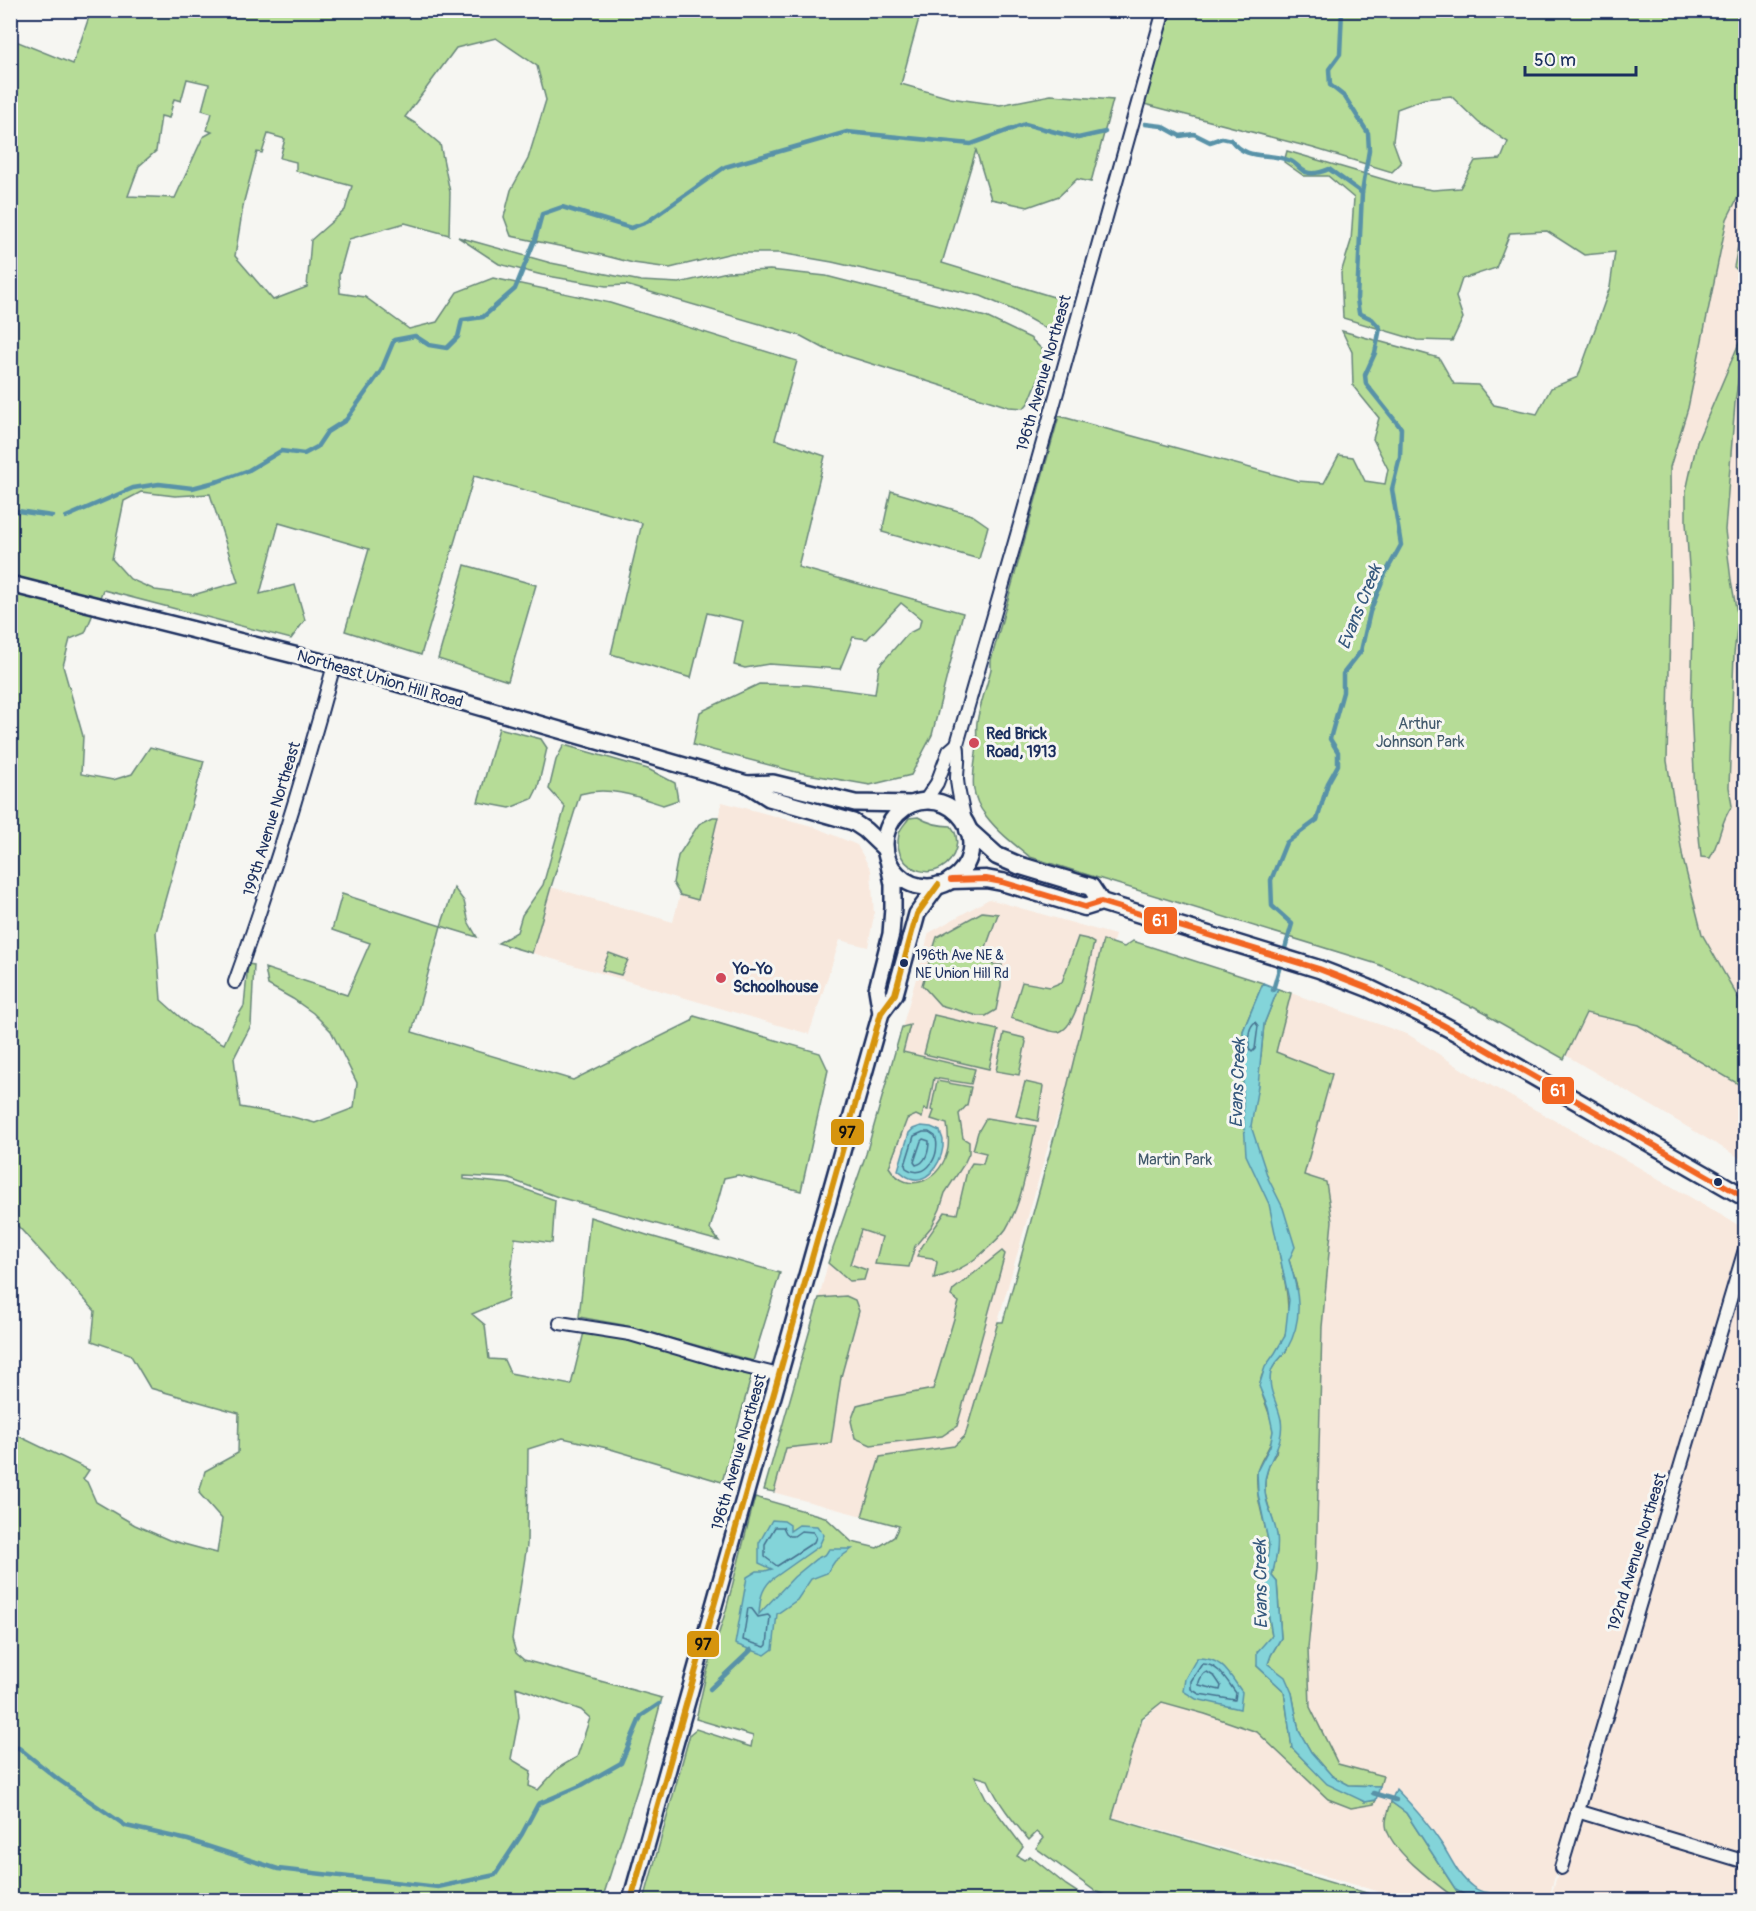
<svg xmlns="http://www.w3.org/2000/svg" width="1756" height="1911" font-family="Pangolin,sans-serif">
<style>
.built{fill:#f8e8dd;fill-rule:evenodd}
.green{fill:#b6dc97;stroke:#68867a;stroke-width:1.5;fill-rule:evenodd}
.water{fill:#83d4d9;stroke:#5992a8;stroke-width:1.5}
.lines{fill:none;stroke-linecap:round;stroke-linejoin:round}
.shore{stroke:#45718f;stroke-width:1.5}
.stream{stroke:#5992a8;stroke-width:4.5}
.minor-casing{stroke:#1b2f5e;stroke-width:16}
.tertiary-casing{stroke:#1b2f5e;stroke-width:20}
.secondary-casing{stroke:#1b2f5e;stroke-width:21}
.minor{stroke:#f6f6f2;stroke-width:12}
.tertiary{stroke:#f6f6f2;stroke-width:15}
.secondary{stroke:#f6f6f2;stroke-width:16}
.bus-1-casing{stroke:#f6f6f2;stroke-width:10}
.bus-2-casing{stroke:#f6f6f2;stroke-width:10}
.bus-1{stroke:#d6940e;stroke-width:6}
.bus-2{stroke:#f26522;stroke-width:6}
.poi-dot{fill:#d1495b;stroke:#f6f6f2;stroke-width:2}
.bus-dot{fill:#1b2f5e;stroke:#f6f6f2;stroke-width:2}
.labels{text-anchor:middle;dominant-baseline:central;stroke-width:6;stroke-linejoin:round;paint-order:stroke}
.bus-label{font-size:14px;fill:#1b2f5e;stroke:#f6f6f2;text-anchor:start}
.street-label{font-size:16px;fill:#1b2f5e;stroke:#f6f6f2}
.park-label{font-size:16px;fill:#425a6c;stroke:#f6f6f2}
.poi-label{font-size:16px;font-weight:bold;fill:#1b2f5e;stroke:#f6f6f2;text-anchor:start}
.water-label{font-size:18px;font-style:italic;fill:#35587d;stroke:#f6f6f2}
.line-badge{stroke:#f6f6f2;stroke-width:2}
.badge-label{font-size:16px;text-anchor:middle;font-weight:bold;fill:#fff}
.pale-badge-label{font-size:16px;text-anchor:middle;font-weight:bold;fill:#111}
</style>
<rect width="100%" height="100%" fill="#f6f6f2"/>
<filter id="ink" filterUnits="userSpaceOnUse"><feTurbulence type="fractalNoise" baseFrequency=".0167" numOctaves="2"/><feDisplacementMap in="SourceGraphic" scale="12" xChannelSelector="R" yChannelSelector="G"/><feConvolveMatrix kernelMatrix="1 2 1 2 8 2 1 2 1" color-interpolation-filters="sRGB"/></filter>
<g filter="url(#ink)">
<!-- built -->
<g class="built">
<polygon points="1745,183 1745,228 1739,241 1743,277 1746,277 1745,1010 1702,934 1683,859 1667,761 1671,581 1670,467 1688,408 1727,219"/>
<polygon points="722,802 812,826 857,845 871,870 874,915 868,947 840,940 809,1034 532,953 551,887 673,922 680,895 698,900"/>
<polygon points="989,899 1115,935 1071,1080 1053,1129 998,1321 988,1460 876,1475 862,1516 765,1490 819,1298 828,1263 866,1154 929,933"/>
<path d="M1291 993 1409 1035 1465 1071 1633 1164 1745 1229V1900H1647L1643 1898 1640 1900H1409L1113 1817 1140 1723 1162 1702 1205 1714 1257 1732 1328 1799 1374 1804 1383 1776 1338 1764 1310 1707 1308 1648 1316 1569 1322 1327 1332 1221 1304 1175 1332 1075 1276 1052ZM1589 1737 1577 1811 1551 1896 1550 1895Z"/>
<polygon points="1583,1010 1637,1021 1745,1085 1745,1161 1562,1053"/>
</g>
<!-- green -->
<g class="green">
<path d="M91 11H921L901 84 950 98 1000 105 1051 95 1113 100 1091 182 1077 179 1059 196 1028 207 991 199 976 150 942 263 1067 301 1059 329 1052 332 1013 310 981 296 832 262 780 253H732L670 268 633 263 602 255 511 236 504 217 511 190 528 159 546 100 537 66 496 38 456 48 405 117 415 123 440 144 450 192 449 235 405 223 349 239 339 275 340 293 365 297 409 329 437 322 457 292 493 278 610 303 797 361 775 439 825 456 798 567 963 613 932 735 911 775 870 785 796 772 693 745 700 712 759 684 807 685 875 694 879 666 907 634 919 628 921 619 901 603 867 639 853 637 840 669 769 664 745 668 734 665 743 621 707 613 691 678 611 654 642 523 474 476 421 655 345 631 369 549 279 523 260 594 295 585 305 620 291 639 103 590 85 633 70 639 63 666 83 736 81 774 113 780 132 774 150 747 204 761 156 932 161 1000 190 1026 224 1044 234 1022 244 1006 248 964 254 965 251 1025 234 1058 240 1107 289 1116 315 1123 354 1108 357 1083 331 1031 313 1013 293 999 268 985 265 968 347 995 370 943 332 930 342 894 441 926 454 888 464 901 469 923 477 937 441 926 412 1032 573 1080 692 1021 694 1016 820 1053 828 1070 801 1191 738 1175 724 1178 710 1229 719 1241 558 1197 507 1178 464 1176V1179L510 1184 555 1200 552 1243 515 1238 508 1299 472 1314 485 1325 489 1359 504 1360 510 1373 571 1385 584 1332 634 1341 752 1374 722 1482 607 1448 563 1438 528 1449 527 1545 512 1639 516 1653 524 1660 662 1698 638 1787 602 1900H11L10 1432 89 1470 83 1479 87 1482 96 1502 135 1525 169 1540 217 1553 222 1519 199 1493 205 1471 238 1453 239 1413 150 1388 130 1354 92 1341 95 1311 17 1225 11 1209V39L73 64ZM187 79 209 84 202 110 212 113 207 130 212 132 203 137 175 198 128 196 139 166 156 151 161 116 169 118 174 99 181 101ZM268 134 285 139 280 158 296 162V171L352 186 345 210 311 240 307 287 273 300 235 256 244 201 257 152 262 153ZM141 492 175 496 210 494 238 582 193 595 155 590 130 579 112 559 124 501ZM516 1687 581 1710 590 1718 577 1757 558 1768 538 1790 529 1786 531 1771 511 1759 519 1717Z"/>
<path d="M1169 11H1745V183L1727 219 1688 408 1670 467 1671 581 1667 761 1683 859 1702 934 1745 1010V1088L1638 1025 1586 1013 1564 1059 1488 1016V1014L1473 1006 1472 1007 1435 988 1377 964 1030 857C1015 845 998 832 986 816 967 792 974 772 977 746 977 738 976 730 977 722 980 704 987 686 991 669V660L1059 416 1298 481 1324 483 1339 455 1353 457 1365 481 1385 484 1388 469 1373 439 1379 418 1353 386 1352 352 1342 331 1439 358 1454 384 1478 385 1494 405 1537 414 1551 388 1578 377 1610 287 1615 252 1584 255 1547 231 1510 233 1496 268 1462 279 1456 297 1463 318 1452 341 1417 340 1343 318 1341 273 1351 241 1354 198 1328 176H1304L1284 162 1287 151 1403 185 1433 190 1460 188 1475 161 1501 159 1508 142 1479 123 1451 96 1424 99 1397 109 1393 141 1401 163 1392 172 1313 148 1144 104Z"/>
<polygon points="1745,228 1746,277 1745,277 1734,267 1739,241"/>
<polygon points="458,237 551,263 641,281 679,283 727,272 770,270 826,276 986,317 1030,338 1048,355 1029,402 1024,408 1009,407 825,349 801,336 626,285 606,286 542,275 499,264"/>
<path d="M1745 329V353L1741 361 1735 403 1725 530 1731 580 1738 619 1734 654 1729 787 1732 806C1720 821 1720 842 1710 858L1701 857 1695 794 1691 709 1693 627 1686 522V491L1697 442Z"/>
<polygon points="891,491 972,515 988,526 979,559 882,532"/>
<polygon points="465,565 536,585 508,681 438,659"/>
<polygon points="499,728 541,739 547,748 538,787 532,799 510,808 478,802"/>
<path d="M564 745 648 769 675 783 678 800 663 805C636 796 609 786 580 794L551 887 532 953 498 943 517 932 522 915 543 885 565 807 549 789 556 760Z"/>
<polygon points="713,817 718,817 698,900 680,895 673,883 678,856 699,824"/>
<path d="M918 817C928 823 939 826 951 826 956 832 958 839 956 848 945 888 890 873 899 834 900 828 906 823 909 818Z"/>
<polygon points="982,912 998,914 985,950 993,965 1002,965 1001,986 996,1010 986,1016 978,1016 940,1005 922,985 937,937"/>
<path d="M1078 937 1087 939 1094 943C1089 961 1078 1032 1057 1032 1047 1032 1022 1021 1011 1018L1022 982 1050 987 1062 982Z"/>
<path d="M1103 940 1124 947 1133 941 1263 983 1243 1031V1050L1261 1056 1264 1024 1278 989 1291 993 1276 1052 1332 1074 1304 1175 1326 1182 1332 1221 1322 1327 1316 1569 1308 1648 1310 1707 1338 1764 1383 1776 1380 1786 1349 1785 1332 1776 1311 1752 1299 1731 1292 1693 1268 1664 1271 1655 1281 1638 1277 1582 1272 1576 1277 1551V1535L1265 1494V1480L1269 1464 1276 1453 1281 1421 1269 1386 1271 1369 1287 1350 1297 1287 1289 1260 1278 1246C1283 1273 1293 1308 1285 1336 1280 1354 1263 1363 1260 1383 1259 1394 1273 1416 1273 1431 1273 1447 1259 1459 1257 1473 1255 1498 1265 1521 1269 1545 1271 1555 1265 1566 1265 1576 1264 1596 1269 1616 1272 1635L1265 1644 1257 1666 1284 1691 1292 1748 1306 1762 1364 1802 1376 1800 1374 1804 1351 1808 1328 1799 1257 1732 1205 1714 1162 1702 1142 1718 1112 1818 1390 1900H1116L1095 1891 1036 1848 1044 1838 1037 1832 1029 1840C1013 1821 998 1803 988 1780L975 1776 986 1798 1023 1847 1017 1856 1024 1860 1030 1856 1066 1885 1089 1900H644L690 1734 696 1729 751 1747 753 1736 696 1719 706 1675 726 1610 755 1497 825 1517 852 1542 877 1548 894 1537 899 1526 862 1516 880 1457 954 1446 965 1436 998 1322H1003L1061 1112Z"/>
<polygon points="609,953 628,960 621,975 602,970"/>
<polygon points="934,1015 998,1030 989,1069 924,1054"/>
<path d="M910 1025 903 1052 975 1069 971 1084 934 1078 928 1110 924 1109 922 1118 916 1115 907 1119 889 1167C908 1198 943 1179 948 1148 949 1140 948 1131 947 1124L931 1119 934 1111 931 1110 937 1081 971 1087 967 1105 959 1114 963 1138 969 1142V1153L964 1164 945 1193 940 1209 932 1226 915 1246 909 1267 875 1264 882 1237 861 1230 850 1264 867 1270 864 1280 849 1281 828 1263 866 1154 902 1027Z"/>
<polygon points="1004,1033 1024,1038 1026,1042 1019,1075 996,1071"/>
<polygon points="1025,1082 1043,1086 1038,1121 1016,1116"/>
<path d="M986 1118 1036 1126C1028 1159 1024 1199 1006 1229 999 1239 988 1248 979 1256 965 1267 951 1275 934 1278L937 1262 932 1258 917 1256C924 1240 936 1227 945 1212L957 1214 967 1171 972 1163 983 1164 986 1153 973 1150 978 1132Z"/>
<polygon points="590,1217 650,1236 780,1273 753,1361 623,1325 579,1317"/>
<polygon points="1002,1251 1005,1254 957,1426 942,1436 871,1445 855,1438 851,1421 857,1405 885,1398 933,1389 959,1302 951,1296 953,1290"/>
<polygon points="846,1296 855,1300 859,1311 841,1377 831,1443 786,1448 774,1492 764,1490 819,1298"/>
<path d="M1391 1802 1406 1813 1456 1890 1474 1900H1455V1898C1436 1884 1388 1849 1386 1825 1385 1818 1390 1808 1391 1802Z"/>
</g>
<!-- water -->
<g class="water">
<path d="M1263 983 1278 989 1264 1024 1258 1086 1251 1126 1268 1178 1283 1208 1295 1247 1289 1260C1299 1292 1304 1319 1287 1349 1283 1357 1273 1363 1271 1372 1267 1390 1278 1403 1281 1420 1285 1444 1267 1459 1265 1481 1263 1503 1274 1516 1277 1535 1279 1548 1275 1563 1272 1576L1277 1582 1281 1638 1271 1655 1268 1664 1285 1677 1292 1693 1299 1731 1311 1752 1332 1776 1349 1785 1380 1786 1376 1800 1365 1802 1327 1784 1292 1748 1284 1691 1257 1666V1652L1272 1635 1267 1606 1265 1575 1269 1545 1258 1494 1257 1471 1270 1446 1273 1431 1268 1408 1259 1386 1265 1367 1275 1353 1285 1336 1289 1300 1269 1204 1246 1155 1243 1105V1031Z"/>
<path d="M921 1126 931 1127 940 1131C940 1132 943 1139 943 1140 945 1157 930 1185 910 1178 906 1177 901 1172 898 1170L909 1133 913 1129Z"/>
<path d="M772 1520 784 1521 790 1525V1531L799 1525 817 1526 824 1535 819 1546 771 1580C761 1590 760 1600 759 1614L794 1577 816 1559 826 1554 829 1549H852L835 1561 827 1573 811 1579 797 1600 777 1614 773 1649 765 1655 735 1644 747 1577 757 1571H765L772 1569 759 1563V1543Z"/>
<path d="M1197 1658C1222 1657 1229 1674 1242 1692L1240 1709 1196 1699 1183 1691 1185 1679Z"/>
<path d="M1396 1789C1413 1806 1430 1826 1443 1846 1452 1861 1459 1877 1473 1887 1490 1900 1512 1885 1531 1900H1474L1456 1890 1406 1813 1391 1802Z"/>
</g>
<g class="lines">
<!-- shore -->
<g class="shore">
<path d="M1255 1022 1258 1026 1255 1049 1252 1052 1249 1049C1249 1039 1247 1029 1255 1022Z"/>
<path d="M923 1132H929L935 1136C942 1153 927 1182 906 1168L905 1165 914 1136Z"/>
<path d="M923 1139 929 1141C929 1151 926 1163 916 1165L914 1162 921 1141Z"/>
<polygon points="775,1527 783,1527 786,1533 790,1536 794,1536 801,1531 813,1532 816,1537 814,1542 777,1566 765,1557 765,1544"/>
<polygon points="748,1608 752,1609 758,1617 768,1615 770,1617 767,1645 765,1647 743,1640"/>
<path d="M1202 1664C1218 1663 1227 1681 1236 1693L1235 1700 1199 1694 1191 1689V1681Z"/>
<path d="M1207 1672 1215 1677 1221 1686 1220 1690 1199 1685C1198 1681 1203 1673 1207 1672Z"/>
</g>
<!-- stream -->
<g class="stream">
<path d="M1145 124 1162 126 1180 136 1194 134 1210 142 1222 138 1231 140C1248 162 1268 151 1291 161 1296 163 1300 170 1306 172 1313 175 1322 172 1329 169L1362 193"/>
<polyline points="10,513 18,511 52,516"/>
<polyline points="66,517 133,488 159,484 192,488 219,481 249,470 281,451 304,454 317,447 327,432 346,420 381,371 394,340 415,336 429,345 447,348 458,337 462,320 483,317 515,289 535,240 542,214 562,207 631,228 647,222 725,167 847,132 971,144 1025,124 1078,138 1105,132"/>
<polyline points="1273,990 1292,924 1272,906 1271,880 1286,843 1317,820 1328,783 1338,765 1338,752 1330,739 1343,692 1343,674 1361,651 1370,612 1385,574 1401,545 1392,489 1400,457 1401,428 1366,384 1365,375 1375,353 1380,328 1372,319 1359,313 1357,299 1362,193 1369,150 1368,133 1345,97 1330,85 1329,69 1340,54 1342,10"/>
<polyline points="710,1689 751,1650"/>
<polyline points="10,1747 19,1748 59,1780 126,1826 188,1840 278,1869 438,1887 495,1875 522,1834 538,1804 582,1785 621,1763 641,1716 659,1704"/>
<polyline points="1373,1793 1396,1800"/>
</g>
<defs>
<g id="minor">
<polyline points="925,801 937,783 949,751 957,744"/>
<path d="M965 823C963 808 958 794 957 779 957 767 960 757 957 744L1017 535 1164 10"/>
<path d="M235 982C273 877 305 772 334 665"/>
<polyline points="560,1323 630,1334 729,1363 779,1375"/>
<polyline points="1577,1811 1746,1862"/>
<polyline points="1561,1868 1746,1246"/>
</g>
<g id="tertiary">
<polyline points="10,584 334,665 747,784 769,798 853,822 865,830 885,849"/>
<polyline points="747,784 773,783 855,803 912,804"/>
<circle cx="928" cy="844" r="43"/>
<polyline points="881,1013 877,989 891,934 893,908 893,884 889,865"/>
<polyline points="631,1900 881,1013 895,994 917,914 938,885"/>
</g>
<g id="secondary">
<polyline points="968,830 997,856 1018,865 1091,887 1101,902"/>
<polyline points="951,880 986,879 1002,882 1085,907 1101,902 1319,969 1368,988 1426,1016 1465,1037 1746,1198"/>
</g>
</defs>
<!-- minor casing -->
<use href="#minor" class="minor-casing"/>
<!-- tertiary casing -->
<use href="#tertiary" class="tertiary-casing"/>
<!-- secondary casing -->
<use href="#secondary" class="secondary-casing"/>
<!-- minor -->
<use href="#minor" class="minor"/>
<!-- tertiary -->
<use href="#tertiary" class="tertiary"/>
<!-- secondary -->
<use href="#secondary" class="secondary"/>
<defs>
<polyline id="bus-1" points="631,1900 881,1013 895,994 917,914 938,885"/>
<polyline id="bus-2" points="951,880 986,879 1002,882 1085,907 1101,902 1319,969 1368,988 1426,1016 1465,1037 1746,1198"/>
</defs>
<!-- bus-1 casing -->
<use href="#bus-1" class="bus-1-casing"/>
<!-- bus-2 casing -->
<use href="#bus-2" class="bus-2-casing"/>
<!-- bus-1 -->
<use href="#bus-1" class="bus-1"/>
<!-- bus-2 -->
<use href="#bus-2" class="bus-2"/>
</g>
</g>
<!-- markers -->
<g class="poi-dot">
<circle cx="974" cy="743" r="6"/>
<circle cx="721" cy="978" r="6"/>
</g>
<g class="bus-dot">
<circle cx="904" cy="963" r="5"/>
<circle cx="1718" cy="1182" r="5"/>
</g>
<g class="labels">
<!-- bus labels -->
<g class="bus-label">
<text x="915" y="955">196th Ave NE &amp;<tspan x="915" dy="18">NE Union Hill Rd</tspan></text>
</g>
<!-- street labels -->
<g class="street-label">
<text transform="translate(1044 373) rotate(-74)">196th Avenue Northeast</text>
<text transform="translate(380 679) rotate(16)">Northeast Union Hill Road</text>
<text transform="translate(272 819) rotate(-73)">199th Avenue Northeast</text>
<text transform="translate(739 1452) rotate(-74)">196th Avenue Northeast</text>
<text transform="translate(1637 1552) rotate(-73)">192nd Avenue Northeast</text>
</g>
<!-- park labels -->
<g class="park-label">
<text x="1420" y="724">Arthur<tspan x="1420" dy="18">Johnson Park</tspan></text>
<text x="1175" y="1160">Martin Park</text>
</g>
<!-- poi labels -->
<g class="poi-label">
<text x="986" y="734">Red Brick<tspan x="986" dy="18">Road, 1913</tspan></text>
<text x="733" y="969">Yo-Yo<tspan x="733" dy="18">Schoolhouse</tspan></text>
</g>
<!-- water labels -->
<g class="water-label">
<text transform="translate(1360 607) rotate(-68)">Evans Creek</text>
<text transform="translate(1238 1083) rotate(-88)">Evans Creek</text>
<text transform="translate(1261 1584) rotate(-91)">Evans Creek</text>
</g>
</g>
<g class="line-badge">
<rect x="1143" y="906" width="35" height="29" rx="6" fill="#f26522"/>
<rect x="1541" y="1076" width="34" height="29" rx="6" fill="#f26522"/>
<rect x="830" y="1118" width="35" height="28" rx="6" fill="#d6940e"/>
<rect x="686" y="1630" width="34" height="28" rx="6" fill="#d6940e"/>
</g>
<g class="badge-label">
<text x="1160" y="926">61</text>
<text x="1558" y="1096">61</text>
</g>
<g class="pale-badge-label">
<text x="847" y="1138">97</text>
<text x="703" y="1650">97</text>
</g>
<!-- margin -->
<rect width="1756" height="1911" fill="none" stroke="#f6f6f2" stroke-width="36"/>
<rect x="18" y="18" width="1720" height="1875" fill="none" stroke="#1b2f5e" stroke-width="2" filter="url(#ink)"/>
<!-- scale -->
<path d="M1525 66v9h111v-9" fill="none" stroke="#1b2f5e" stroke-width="3"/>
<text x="1534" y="66" font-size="18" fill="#1b2f5e" stroke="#f6f6f2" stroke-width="4.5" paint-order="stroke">50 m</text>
</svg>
